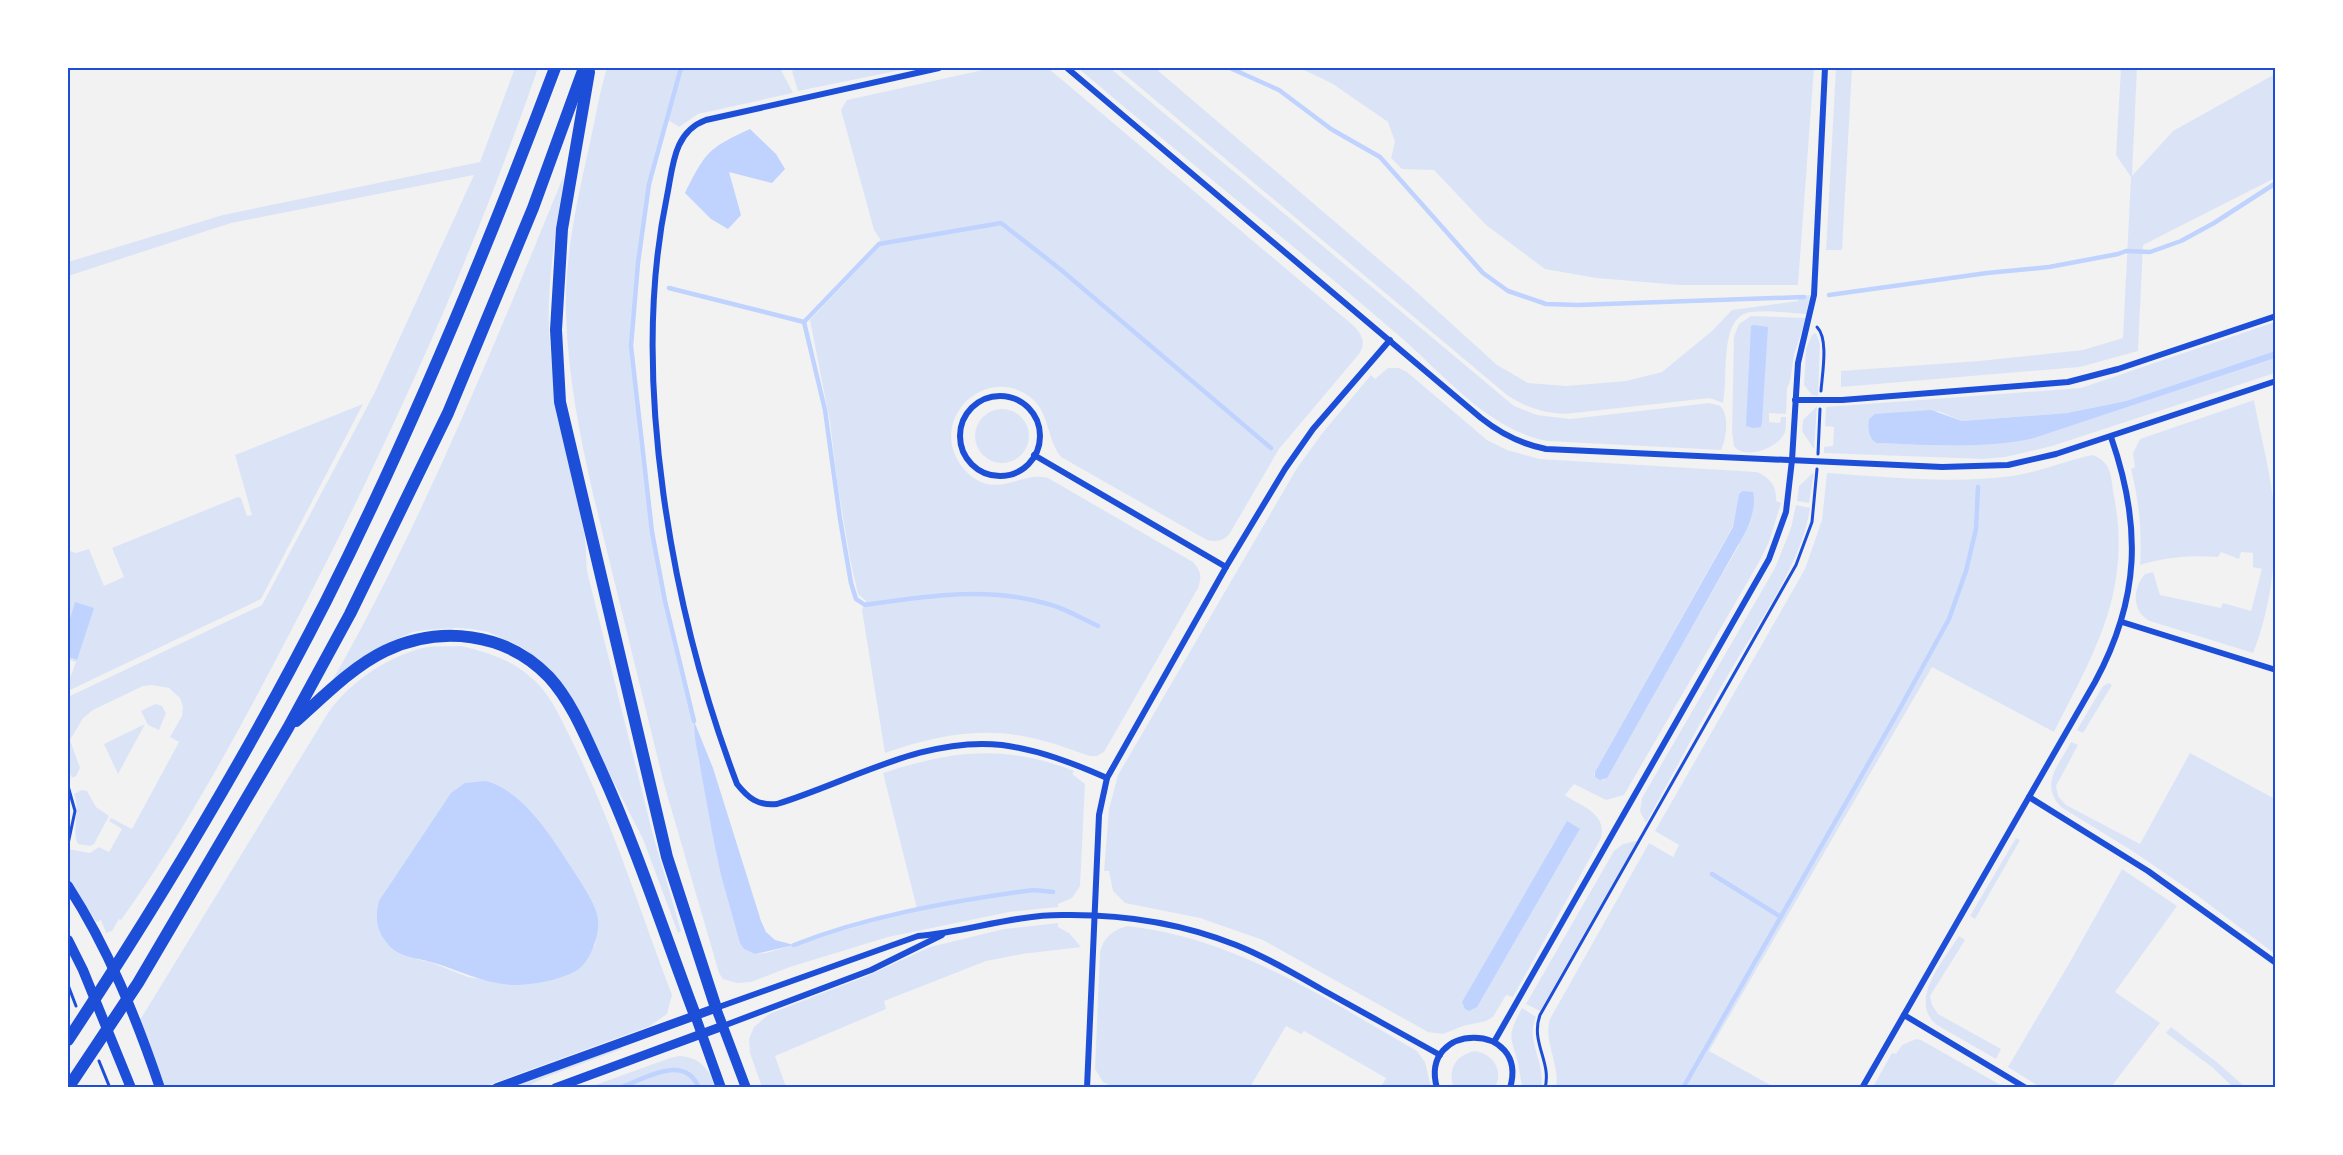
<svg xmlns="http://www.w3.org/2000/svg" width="2343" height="1155" font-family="'Sofia Sans Condensed',sans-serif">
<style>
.green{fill:#dbe4f7;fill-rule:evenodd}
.water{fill:#bfd3fe}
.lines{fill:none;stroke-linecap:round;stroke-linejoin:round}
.stream{stroke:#bfd3fe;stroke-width:4.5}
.path{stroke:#1d4ed8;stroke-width:3}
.minor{stroke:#1d4ed8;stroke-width:6}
.secondary{stroke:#1d4ed8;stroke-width:9}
.primary{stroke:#1d4ed8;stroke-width:10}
.motorway{stroke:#1d4ed8;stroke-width:12}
.neatline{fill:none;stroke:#1d4ed8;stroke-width:2}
</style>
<rect width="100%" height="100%" fill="#f2f2f2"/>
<!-- green -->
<g class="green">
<path d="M515 68H538C472 260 387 447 293 627 241 727 187 828 121 920L119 919 112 931 106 933 101 920 97 922 94 919 68 878V849L90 853 99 847 109 852 122 829 109 821 111 818 132 829 179 742 170 737 182 716 183 707 180 698 169 688 152 685 143 686 93 710 83 718 70 740 80 768 76 776 72 778 68 769V697L262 605 375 392 474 175 231 223 68 276V262L223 215 480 162Z"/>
<path d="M607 68H780L793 93 698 114 679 127 668 120 657 150 646 204 631 346 652 532 665 601 694 721 699 763 744 949 755 954 766 953 917 909 883 773C953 750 1004 744 1074 771L1072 774 1085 784 1080 886 1072 898 1058 904V907L1009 912 888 937 790 967 751 982 737 983 723 979 719 973 664 784 594 498C580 438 568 377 566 314 564 259 577 201 589 147 595 121 599 94 607 68Z"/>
<polygon points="800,68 911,68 798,91 792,71"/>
<path d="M992 68H1048L1355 327C1363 337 1366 343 1359 354L1279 449 1230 533C1224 541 1217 542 1207 540L1061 457C1046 438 1050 412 1030 397 986 364 929 418 960 464 965 471 972 478 981 482 1004 492 1025 472 1048 478L1193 562C1201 571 1202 576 1198 588L1104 752 1097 756H1090C1071 750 1052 742 1032 738 982 726 933 736 885 753L862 610 866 601 858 594 850 559 838 488 830 422 810 320 879 247 880 239 874 230 841 110 847 100Z"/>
<path d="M1078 68H1110L1514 406 1537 415 1570 419 1710 403C1712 404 1718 405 1720 406 1730 414 1726 441 1721 450L1547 441C1486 429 1442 372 1397 334 1292 244 1183 157 1078 68Z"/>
<path d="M1117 68H1155L1410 286 1497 365 1528 383 1566 386 1626 381 1662 372 1712 331 1732 310 1798 301 1799 296 1810 295 1807 314C1789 313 1769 310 1751 312 1718 316 1729 378 1723 403L1710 398 1565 414C1543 413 1525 407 1507 395Z"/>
<polygon points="1300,68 1814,68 1798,285 1680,285 1596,278 1545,269 1486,225 1434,170 1402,169 1391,158 1395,142 1388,122 1333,84"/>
<polygon points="1836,68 1852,68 1842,250 1826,250"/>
<polygon points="2121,68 2137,68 2132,176 2173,131 2275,74 2275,178 2143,245 2138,351 2080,367 1841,387 1841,371 1979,361 2083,350 2123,338 2131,177 2116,155"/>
<path d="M564 175C556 232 545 289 550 347 555 410 572 469 584 531 586 544 586 558 587 571L653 835 681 931 678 933 643 839 573 703 535 657 523 648 488 632 472 629 457 628 425 630 413 632 381 646 331 683C423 521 493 348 564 175Z"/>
<path d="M1751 316 1806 318 1794 355 1790 382 1787 388 1786 414 1769 413V422L1780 423 1781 417H1786C1786 422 1786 427 1785 432 1779 448 1745 461 1734 446L1732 432 1734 336 1739 324Z"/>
<path d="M2275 322V351L2126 401 2067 413 1962 421 1938 411 1877 443C1929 445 1980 449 2031 439L2275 358V373L2052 446 2005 457 1983 459 1824 453V447L1833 446 1834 427 1825 426 1826 407 2081 388Z"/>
<polygon points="1816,333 1820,344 1818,396 1812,395 1804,385 1806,349 1812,335"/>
<path d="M1388 368H1399L1407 372 1487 440 1507 450 1540 459 1757 472C1770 478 1777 486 1776 501L1781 503 1769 542 1759 562 1624 795 1606 800 1574 784 1565 795C1582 807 1607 813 1601 838L1513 997 1506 995 1493 1017 1486 1021 1463 1026 1443 1034 1428 1032 1263 940 1200 918 1125 903 1113 891 1109 871H1104L1109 809 1118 775 1297 468 1324 431 1371 375 1375 379ZM1739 494V545L1604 780 1594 775 1595 772 1733 526Z"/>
<path d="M2254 400C2260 433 2269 466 2273 499 2279 546 2271 609 2253 653L2150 621C2132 612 2132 589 2145 574L2153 572 2160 595 2221 608 2223 603 2251 611 2262 569 2253 567V553L2241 552 2239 559 2221 552 2218 557C2191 555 2167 557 2140 565 2142 532 2139 501 2131 469L2135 467 2133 453 2140 439Z"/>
<polygon points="363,404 261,599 68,691 68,677 70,678 76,662 68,659 68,657 76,660 75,602 68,625 68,544 70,551 76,553 89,549 104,586 124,577 112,548 238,497 241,498 247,516 252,515 235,455"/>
<polygon points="1817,406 1814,449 1802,431 1803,420"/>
<circle cx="1002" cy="436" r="27"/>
<path d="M2092 455C2112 461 2111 478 2114 496 2132 591 2095 651 2054 732L1932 667 1709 1051 1774 1087H1556C1560 1063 1543 1043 1550 1019L1649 843 1673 857 1679 845 1655 831 1805 569 1822 520 1827 473C1888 477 1951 484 2012 476 2039 472 2065 461 2092 455Z"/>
<polygon points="1814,472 1809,503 1797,501 1799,486"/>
<path d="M1796 505 1810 508C1802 564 1756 626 1728 675 1699 724 1673 774 1646 823L1640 811 1642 798 1775 568 1791 528Z"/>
<path d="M461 646C490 653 513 660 535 681 554 699 563 724 575 747 614 827 640 911 672 995L667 1014 650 1026 483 1087H165L140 1020 328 713C349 683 384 659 419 649 432 645 448 647 461 646ZM518 800 539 823 585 890 598 918 595 946 514 985 468 977 430 962 416 959Z"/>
<polygon points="2109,683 2112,685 2083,733 2077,730 2103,686"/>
<polygon points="155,704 162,706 166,713 159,730 148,725 141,711"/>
<polygon points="145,724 118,774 104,744"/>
<path d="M2071 742 2078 745 2056 786 2058 796 2066 805 2140 844 2190 753 2275 799V954L2198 896 2134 852 2061 807C2039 784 2059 765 2071 742Z"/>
<path d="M82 790 87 791 96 807 109 816 94 844 90 846 78 844C71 829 81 813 74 794Z"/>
<polygon points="2016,838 2020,840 1975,919 1970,916"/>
<polygon points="1637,841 1540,1011 1526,1004 1614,851 1623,844"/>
<polygon points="2122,869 2177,906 2115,992 2160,1023 2111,1087 2040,1087 2008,1067 2070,962"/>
<polygon points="1058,923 1058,927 1069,933 1081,947 1022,954 986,961 884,1001 886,1009 775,1056 786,1087 762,1087 750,1053 749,1039 754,1027 769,1014 867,976 930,947 1004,929"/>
<path d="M1127 926C1236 938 1324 998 1417 1051L1425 1062 1431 1087H1381L1386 1078 1304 1031 1301 1034 1286 1026 1250 1087 1115 1088 1103 1082 1095 1069 1100 952C1103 938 1113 930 1127 926Z"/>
<path d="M1959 936 1965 940 1930 996 1932 1005 1938 1014 2001 1049 1996 1059 1937 1025C1907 1001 1944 960 1959 936Z"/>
<path d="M1522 1008 1536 1017C1525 1041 1546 1063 1541 1087H1523C1520 1080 1520 1072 1518 1063 1510 1034 1507 1037 1522 1008Z"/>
<polygon points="2171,1027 2219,1064 2245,1087 2233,1087 2212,1067 2166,1033"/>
<polygon points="1916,1039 1921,1040 2004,1087 1873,1087 1892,1053 1896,1054 1902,1045"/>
<polygon points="621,1047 622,1049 549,1076 525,1087 518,1087 517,1085"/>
<path d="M1475 1051C1493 1054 1504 1070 1495 1087L1453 1086C1448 1068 1456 1055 1475 1051Z"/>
<path d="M679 1056C700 1057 709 1069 716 1088H587L670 1058Z"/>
</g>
<!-- water -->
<g class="water">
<path d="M750 129 776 154 785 169 772 183 729 172 741 215 728 229 711 219 685 193C706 152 707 149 750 129Z"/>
<polygon points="1754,325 1768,327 1762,422 1761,427 1753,428 1746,426 1751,326"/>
<path d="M2275 351V358L2031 439C1980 449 1929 445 1877 443 1868 439 1868 428 1869 419L1875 414 1931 410 1962 421 2067 413 2126 401Z"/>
<path d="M1743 491 1753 492C1756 506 1751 519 1746 531L1607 778 1600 780 1595 777V772L1733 527 1739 494Z"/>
<polygon points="75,602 94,608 77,660 68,657 68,625"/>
<polygon points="694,721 713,768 761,921 766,932 775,940 794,945 755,954 744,949 740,943 721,875 712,832 695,739"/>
<path d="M486 781C523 791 551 836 571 867 579 880 596 903 598 919 600 935 590 963 576 971 559 980 533 985 514 985 484 984 459 970 431 962 414 957 399 958 387 943 376 930 375 917 379 901L451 793 465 783Z"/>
<polygon points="1567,821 1580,829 1578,832 1477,1007 1469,1011 1465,1009 1462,1002"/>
</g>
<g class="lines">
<!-- stream -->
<g class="stream">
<polyline points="681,68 649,184 638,263 631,346 652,532 665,601 694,721"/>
<polyline points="1230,68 1279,90 1331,129 1380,157 1483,273 1508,291 1546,304 1578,305 1804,297"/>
<polyline points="669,288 804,322 879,244 1001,223 1060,269 1271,448"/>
<polyline points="1829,295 1987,273 2049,267 2118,254 2126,251 2150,252 2181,241 2214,223 2276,183"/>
<path d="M804 322 825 410 840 519 851 583 856 599 865 605C926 596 987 586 1048 604 1065 608 1082 619 1098 626"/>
<polyline points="1712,874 1781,917"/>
<path d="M794 945C865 917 942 903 1018 892L1034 890 1053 892"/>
<path d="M620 1088C645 1078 685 1053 699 1088"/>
<polyline points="1683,1088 1899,710 1949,619 1966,571 1976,529 1978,487"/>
</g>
<!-- path -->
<g class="path">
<path d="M1817 327C1829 339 1822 375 1821 391"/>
<polyline points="1818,454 1820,409"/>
<polyline points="68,786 75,811 68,844"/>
<polyline points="68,985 76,1006"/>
<polyline points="99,1061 110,1088"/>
<path d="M1545 1088C1552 1062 1530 1042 1540 1015L1796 565 1812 522 1817 469"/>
</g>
<!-- minor -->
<g class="minor">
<path d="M939 68 706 120C673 132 673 167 667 196 629 377 672 613 737 784 748 798 758 806 777 804 849 782 924 736 1002 745 1039 750 1073 763 1107 778"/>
<path d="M1067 68 1481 418C1501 434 1521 444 1546 449L1942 467 2008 465 2056 454 2276 381"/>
<circle cx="1000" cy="436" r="40"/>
<polyline points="1795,400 1842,400 2068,382 2118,369 2276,316"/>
<polyline points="1034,455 1226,567"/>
<polyline points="2122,622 2276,670"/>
<polyline points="2029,797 2148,871 2276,963"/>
<path d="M716 1008 918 936C966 932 1013 915 1062 915 1121 914 1181 923 1236 945 1266 957 1293 973 1321 989 1361 1011 1400 1033 1440 1055"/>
<polyline points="1904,1015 2026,1088"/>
<polyline points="723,1026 871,970 942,935"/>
<polyline points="1494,1042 1769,559 1786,512 1792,460 1798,363 1814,295 1825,68"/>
<polyline points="1087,1088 1099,815 1107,778 1226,567 1285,469 1313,429 1390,340"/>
<path d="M1437 1088C1418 1021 1530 1021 1510 1088"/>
<path d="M1862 1088 2095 682C2140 599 2142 526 2111 437"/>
</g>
<!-- secondary -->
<g class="secondary">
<polyline points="496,1088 716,1008"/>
<polyline points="555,1088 723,1026"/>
</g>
<!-- primary -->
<g class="primary">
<path d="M68 886C108 948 136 1017 160 1088"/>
<polyline points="68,940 83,970 131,1088"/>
<polyline points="716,1008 746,1088"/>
<polyline points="695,1015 721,1088"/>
</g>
<!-- motorway -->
<g class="motorway">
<polyline points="589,72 562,229 556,330 560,402 667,857 716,1008"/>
<path d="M296 721C323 697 352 667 385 651 440 625 506 632 549 677 572 702 586 738 600 768 637 849 664 933 695 1015"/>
<path d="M68 1040C161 899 249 752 326 601 413 428 487 249 555 68"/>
<polyline points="68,1088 138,983 288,728 350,614 448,413 533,208 584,68"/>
</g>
</g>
<!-- border -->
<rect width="2343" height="1155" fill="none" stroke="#ffffff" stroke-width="138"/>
<rect x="69" y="69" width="2205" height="1017" class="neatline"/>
</svg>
